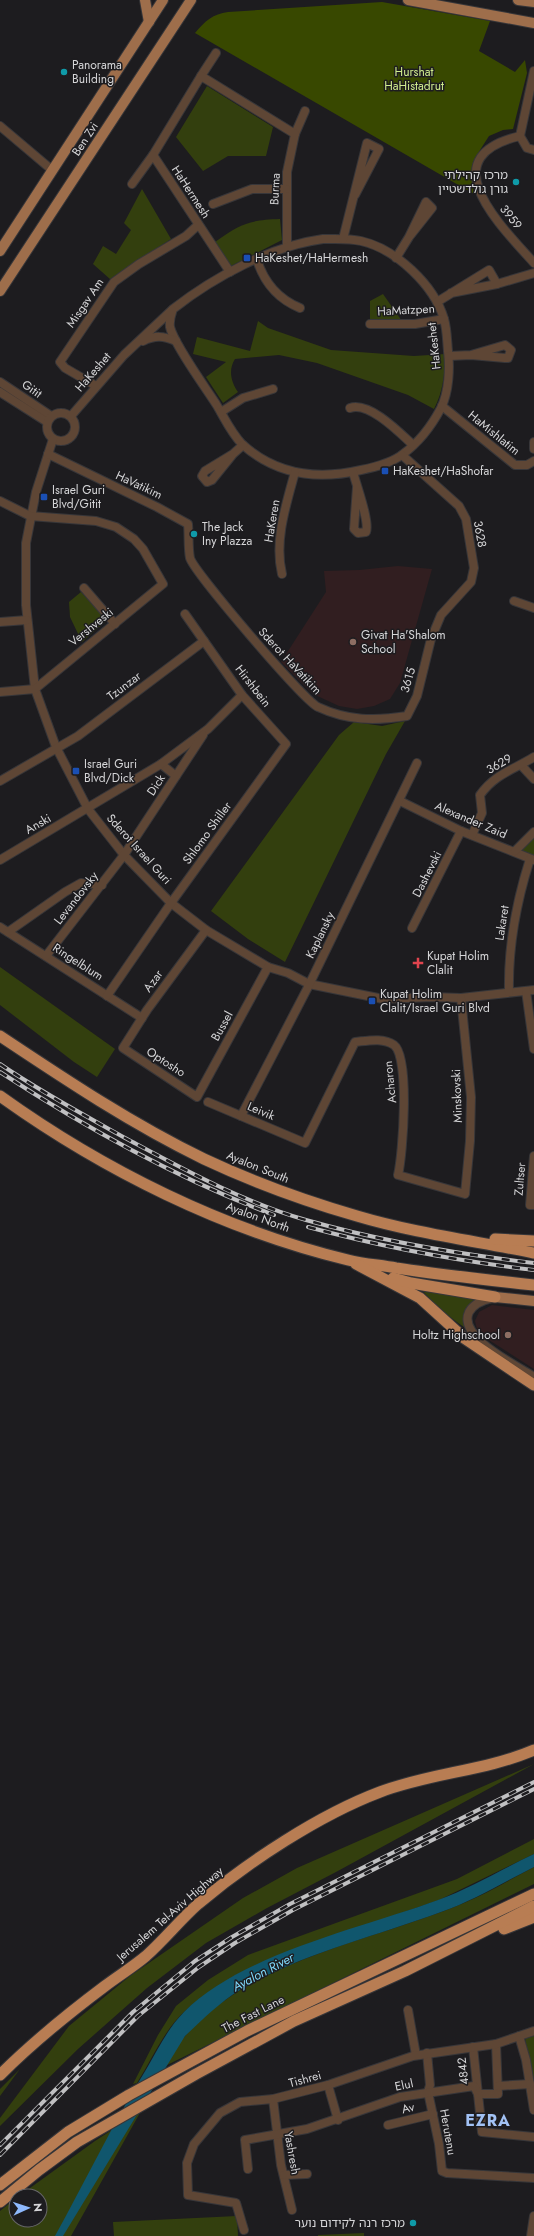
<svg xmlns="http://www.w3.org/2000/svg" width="534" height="2236" font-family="Jost,'Noto Sans Hebrew',sans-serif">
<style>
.education{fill:#311e20}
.green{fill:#333f0e}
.forest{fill:#384800}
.water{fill:#10566d}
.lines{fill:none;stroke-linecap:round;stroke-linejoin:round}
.minor-casing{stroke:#373639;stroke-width:10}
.major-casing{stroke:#373639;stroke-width:12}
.highway-casing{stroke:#373639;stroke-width:13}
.minor{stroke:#5e4635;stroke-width:8}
.major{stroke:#9e6e4b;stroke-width:10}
.highway{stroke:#b87d53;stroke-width:11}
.rail-casing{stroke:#c0c0c2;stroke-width:4}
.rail{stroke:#1d1c1f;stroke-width:2.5;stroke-dasharray:8;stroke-linecap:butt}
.culture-dot{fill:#0f9aa8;stroke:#1d1c1f;stroke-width:1.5}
.transit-dot{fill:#1a4fb4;stroke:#1d1c1f;stroke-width:1.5}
.education-dot{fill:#8d6e63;stroke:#1d1c1f;stroke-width:1.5}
.health-dot{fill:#e0444e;stroke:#1d1c1f;stroke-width:1.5}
.labels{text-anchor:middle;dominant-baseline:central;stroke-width:3;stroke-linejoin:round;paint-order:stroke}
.poi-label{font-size:12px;fill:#d6d6d8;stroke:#1d1c1f;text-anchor:start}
.park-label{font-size:12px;fill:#d0ec8e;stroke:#1d1c1f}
.street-label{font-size:12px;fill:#d6d6d8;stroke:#1d1c1f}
.water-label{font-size:13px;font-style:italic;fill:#7ed7fa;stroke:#1d1c1f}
.district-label{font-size:16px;font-weight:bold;letter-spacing:1px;fill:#a2c2f5;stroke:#1d1c1f}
</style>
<rect width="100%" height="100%" fill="#1d1c1f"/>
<!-- education -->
<g class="education">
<polygon points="398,566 432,569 400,683 390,699 374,706 357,709 339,706 313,694 281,662 326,592 324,571 359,570"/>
<polygon points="492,1305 534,1310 534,1369 478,1333 475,1321 479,1312"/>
</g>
<!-- green -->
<g class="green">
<polygon points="207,86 273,127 266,156 228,156 203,171 176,137"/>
<polygon points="142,189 171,239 110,279 93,264 103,246 116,254 131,230 124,223"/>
<path d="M280 219 282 240 231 266 215 242C240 224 249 220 280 219Z"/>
<polygon points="383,294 404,324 370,324 370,301"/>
<path d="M258 321 268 328 331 350 414 356 445 354C445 373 443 392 434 409L408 395 317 363 279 355 235 359C228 370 231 382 238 392L223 403 206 377 226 362 193 354 197 337 250 351Z"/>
<polygon points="81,592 107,620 82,642 70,617 69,602"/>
<polygon points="405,721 386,754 285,962 248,939 211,911 339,735 354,722 382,726"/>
<polygon points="534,837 534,858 519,852"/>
<polygon points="0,967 115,1049 97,1077 74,1062 0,1005"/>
<path d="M423 1291 478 1298C469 1307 464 1313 464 1327 448 1316 435 1306 423 1291Z"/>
<polygon points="534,1764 336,1872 267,1908 206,1943 147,1988 78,2049 0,2126 0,2118 69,2026 130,1976 243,1898 297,1868"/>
<path d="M534 1839V1854L439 1900 277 1956C245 1970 211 1987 185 2011 164 2030 152 2059 137 2083L133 2084 158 2035 176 2006 208 1980 248 1955 457 1879Z"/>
<path d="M534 1867V1884L165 2066C171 2057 177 2045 185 2036 251 1959 374 1941 464 1903 488 1893 511 1879 534 1867Z"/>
<polygon points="534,2035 534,2085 525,2038"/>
<polygon points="20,2069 0,2096 0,2089"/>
<polygon points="141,2111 71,2236 0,2236 0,2211 16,2198 16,2220 40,2220 40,2196 19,2196 95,2141"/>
<polygon points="237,2216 238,2236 114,2236 113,2222"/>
<polygon points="364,2233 364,2236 318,2236 318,2235"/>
</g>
<!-- forest -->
<path class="forest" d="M382 2 490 21 479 51 515 72 525 60 527 73 513 129 503 130 489 136 480 150 471 172 474 194 195 33C205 21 213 14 228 12Z"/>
<!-- water -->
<path class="water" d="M534 1854V1867C504 1882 473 1901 441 1912 374 1937 302 1953 240 1990 220 2002 202 2020 185 2036L63 2236H55C86 2180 113 2123 147 2068 158 2049 168 2028 184 2012 241 1954 362 1928 438 1900 471 1888 502 1869 534 1854Z"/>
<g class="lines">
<defs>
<g id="minor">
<polyline points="534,71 520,136 527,148 534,150"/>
<polyline points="201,76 216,53"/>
<polyline points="0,126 52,170"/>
<polyline points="295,134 305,111"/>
<path d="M520 136C430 157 500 225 534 263"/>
<polyline points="153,155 201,76 295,134 287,172 287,247"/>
<polyline points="132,184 153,155 230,272"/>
<polyline points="213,204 252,189 286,189"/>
<path d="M323 239C335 239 348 238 361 241 396 249 434 285 444 319 447 329 447 341 448 351 450 368 449 392 441 408 432 425 418 443 403 454 392 463 375 467 361 470 318 480 276 475 242 444 231 433 224 417 216 404 205 387 174 344 170 327 169 320 171 315 173 309 214 277 271 246 323 239Z"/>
<polyline points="343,239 367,143 379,149 355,195"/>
<polyline points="396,258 409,237 432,208 426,202 409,237"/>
<path d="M257 260C264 282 278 299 300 308"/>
<polyline points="497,284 534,273"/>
<polyline points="437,302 489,270 497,284 451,293"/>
<polyline points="370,324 415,324 444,319"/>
<path d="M143 341C156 335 163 336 176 341"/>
<polyline points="449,356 471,355 505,358 508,358 511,350 505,345 471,355"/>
<polyline points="0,382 51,416"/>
<polyline points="96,386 65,368 60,362 114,282 139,264 186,236 198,225"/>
<polyline points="0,392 47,422"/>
<polyline points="442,406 515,465 527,465 534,461"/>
<path d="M350 408C369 401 400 433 413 445"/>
<polyline points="221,412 243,398 273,389"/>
<circle cx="61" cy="427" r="14"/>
<polyline points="71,416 124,355 172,310"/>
<polyline points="53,439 36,492 26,543 26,605 35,689 56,747 88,809 124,855 171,903 206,930 268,967 288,973 309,984 383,999 432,997 461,998 534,990"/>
<polyline points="534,442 534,449"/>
<path d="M48 454 157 507 188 524C189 535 188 548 190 558 194 572 304 701 318 707 348 721 375 721 407 716L417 696 431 639 441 615 471 582 474 568 466 519 459 506 402 455"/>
<polyline points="233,454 205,471 202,476 207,482 212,480 233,454 243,445"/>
<path d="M353 472C356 484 370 522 366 532L358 533 354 529 357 487"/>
<polyline points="0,501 30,516 96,521 116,527 134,539 143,549 163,584 35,689 0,692"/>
<path d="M282 574C274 541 286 505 295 472"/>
<polyline points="84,588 115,624"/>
<polyline points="514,601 534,608"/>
<polyline points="0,622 27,620"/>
<polyline points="161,764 176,776"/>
<polyline points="521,765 534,779"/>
<polyline points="0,781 78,736 204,641"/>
<polyline points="400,801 461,831 534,860"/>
<path d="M472 835 482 813 480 795C495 774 513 770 534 757"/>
<polyline points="515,851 534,832"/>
<polyline points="0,860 161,764 208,729 242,695"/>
<polyline points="0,927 142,1018"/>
<polyline points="412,928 461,831"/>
<polyline points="206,930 147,1010 123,1048 197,1097 268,967"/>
<polyline points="8,932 65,892 81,883 102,885"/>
<polyline points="46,956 124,855 203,735"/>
<polyline points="526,991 534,1049"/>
<path d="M509 992C508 946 516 903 530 859"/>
<polyline points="107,996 171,903 286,744 242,695 185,614"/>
<path d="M208 1102 305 1143 355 1042C366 1041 383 1037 394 1045 410 1057 403 1154 398 1175L465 1194 470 1141 471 1097 461 998"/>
<polyline points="241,1116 307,989 417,763"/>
<polyline points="534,1156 530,1205 534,1205"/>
<path d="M492 1298C483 1300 474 1303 469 1312 457 1337 516 1365 534 1377"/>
<polyline points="408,2010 416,2055"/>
<polyline points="519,2036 526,2060 534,2110"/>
<polyline points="473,2047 478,2094 498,2094 496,2044"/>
<polyline points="427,2053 430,2085 428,2092 439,2144 442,2171 447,2173 534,2178"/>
<polyline points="328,2085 338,2120"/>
<polyline points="498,2086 530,2084"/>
<polyline points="273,2099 281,2165 292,2210"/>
<polyline points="388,2125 433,2114"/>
<polyline points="248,2169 245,2140 307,2129 400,2097 474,2086 478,2094 482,2132 534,2137"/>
<polyline points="284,2175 307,2174"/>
<polyline points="244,2230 236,2203 188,2195 187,2163 194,2144 220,2113 240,2102 273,2099 328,2085 413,2056 496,2044 534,2031"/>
<polyline points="531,2236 534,2216"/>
</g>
<g id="major">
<polyline points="145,0 149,22"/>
<polyline points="408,0 534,23"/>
<polyline points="518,0 534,2"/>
<polyline points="0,251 163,0"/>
<polyline points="0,291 191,0"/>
<polyline points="495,1297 534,1301"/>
</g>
<g id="highway">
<path d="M0 1036C66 1080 132 1124 204 1159 253 1182 305 1201 357 1216 414 1233 475 1241 534 1253"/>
<path d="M0 1096C103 1170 224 1230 348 1260 364 1264 380 1265 396 1268 442 1275 488 1280 534 1285"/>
<polyline points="495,1239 534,1241"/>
<polyline points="356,1264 420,1298 464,1338 534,1385"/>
<polyline points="393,1278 411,1283 495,1297"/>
<polyline points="504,1929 534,1917"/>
<path d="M0 2075C32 2043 69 2013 105 1986 118 1976 133 1967 146 1956 164 1940 180 1920 198 1904 248 1862 319 1815 380 1792 430 1773 485 1771 534 1750"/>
<polyline points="0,2185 68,2132 129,2095 247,2031 534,1894"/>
<polyline points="0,2202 39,2170 77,2142 196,2074 294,2021 405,1971 534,1906"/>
</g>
</defs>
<!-- minor casing -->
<use href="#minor" class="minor-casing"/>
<!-- major casing -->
<use href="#major" class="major-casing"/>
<!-- highway casing -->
<use href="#highway" class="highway-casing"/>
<!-- minor -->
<use href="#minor" class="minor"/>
<!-- major -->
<use href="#major" class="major"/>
<!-- highway -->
<use href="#highway" class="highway"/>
<defs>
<g id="rail">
<path d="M0 1064C41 1092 84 1115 127 1139 185 1170 243 1202 306 1220 380 1241 458 1254 534 1263"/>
<path d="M0 1072C86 1128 178 1179 274 1215"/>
<path d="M308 1227C382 1247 458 1261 534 1270"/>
<polyline points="0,2145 133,2012 195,1961 232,1937 290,1904 534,1782"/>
<polyline points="0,2155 138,2016 199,1967 235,1943 293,1910 534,1789"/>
</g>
</defs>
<!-- rail casing -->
<use href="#rail" class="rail-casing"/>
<!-- rail -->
<use href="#rail" class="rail"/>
</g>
<!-- markers -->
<g class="culture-dot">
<circle cx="64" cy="72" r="4"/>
<circle cx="516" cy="182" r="4"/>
<circle cx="194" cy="534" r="4"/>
<circle cx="413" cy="2223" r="4"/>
</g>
<g class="transit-dot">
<rect x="243" y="254" width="8" height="8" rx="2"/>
<rect x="381" y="467" width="8" height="8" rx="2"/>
<rect x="40" y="493" width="8" height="8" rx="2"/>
<rect x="72" y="767" width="8" height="8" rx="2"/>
<rect x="368" y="997" width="8" height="8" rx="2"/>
</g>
<g class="education-dot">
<circle cx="353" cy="642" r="4"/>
<circle cx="508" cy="1335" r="4"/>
</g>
<path class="health-dot" d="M416 957h4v4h4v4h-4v4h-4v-4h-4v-4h4z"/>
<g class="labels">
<!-- poi labels -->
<g class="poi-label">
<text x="72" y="65">Panorama<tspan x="72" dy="14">Building</tspan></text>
<text x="508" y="175" text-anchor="end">מרכז קהילתי<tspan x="508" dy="14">גורן גולדשטיין</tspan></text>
<text x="255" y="258">HaKeshet/HaHermesh</text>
<text x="393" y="471">HaKeshet/HaShofar</text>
<text x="52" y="490">Israel Guri<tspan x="52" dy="14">Blvd/Gitit</tspan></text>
<text x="202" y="527">The Jack<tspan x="202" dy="14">Iny Plazza</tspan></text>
<text x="361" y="635">Givat Ha'Shalom<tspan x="361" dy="14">School</tspan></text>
<text x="84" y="764">Israel Guri<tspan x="84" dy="14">Blvd/Dick</tspan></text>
<text x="427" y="956">Kupat Holim<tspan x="427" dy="14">Clalit</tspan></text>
<text x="380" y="994">Kupat Holim<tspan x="380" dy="14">Clalit/Israel Guri Blvd</tspan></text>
<text x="500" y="1335" text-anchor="end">Holtz Highschool</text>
<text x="405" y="2223" text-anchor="end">מרכז רנה לקידום נוער</text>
</g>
<!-- park labels -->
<g class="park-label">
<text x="414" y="72">Hurshat<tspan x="414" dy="14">HaHistadrut</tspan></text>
</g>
<!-- street labels -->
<g class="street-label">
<text transform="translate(85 139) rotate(-57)">Ben Zvi</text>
<text transform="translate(275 189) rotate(-87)">Burma</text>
<text transform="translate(191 192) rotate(57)">HaHermesh</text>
<text transform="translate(511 217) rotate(51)">3959</text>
<text transform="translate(85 303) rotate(-56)">Misgav Am</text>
<text transform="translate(406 310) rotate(-3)">HaMatzpen</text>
<text transform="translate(434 346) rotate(-96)">HaKeshet</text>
<text transform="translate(93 372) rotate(-49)">HaKeshet</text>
<text transform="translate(32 389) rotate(35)">Gitit</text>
<text transform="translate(494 433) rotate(39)">HaMishlatim</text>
<text transform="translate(139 485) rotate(25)">HaVatikim</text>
<text transform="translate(272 521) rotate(-80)">HaKeren</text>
<text transform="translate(480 534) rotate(80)">3628</text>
<text transform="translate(91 627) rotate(-39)">Vershveski</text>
<text transform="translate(290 661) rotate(47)">Sderot HaVatikim</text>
<text transform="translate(408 680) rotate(-74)">3615</text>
<text transform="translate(124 686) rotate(-37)">Tzunzar</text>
<text transform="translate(253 686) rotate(52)">Hirshbein</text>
<text transform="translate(499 764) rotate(-30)">3629</text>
<text transform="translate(156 785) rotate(-57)">Dick</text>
<text transform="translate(471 820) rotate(23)">Alexander Zaid</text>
<text transform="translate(38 824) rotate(-30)">Anski</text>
<text transform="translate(207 833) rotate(-54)">Shlomo Shiller</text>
<text transform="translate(139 849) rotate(48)">Sderot Israel Guri</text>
<text transform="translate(427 874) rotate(-63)">Dashevski</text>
<text transform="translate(76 898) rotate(-52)">Levandovsky</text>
<text transform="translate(502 923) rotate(-81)">Lakaret</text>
<text transform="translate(320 935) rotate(-64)">Kaplansky</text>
<text transform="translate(78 962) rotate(33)">Ringelblum</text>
<text transform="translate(153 981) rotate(-54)">Azar</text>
<text transform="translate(222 1026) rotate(-61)">Bussel</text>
<text transform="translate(166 1062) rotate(33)">Optosho</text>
<text transform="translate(390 1082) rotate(-96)">Acharon</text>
<text transform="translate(457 1096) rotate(-92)">Minskovski</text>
<text transform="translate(261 1111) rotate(23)">Leivik</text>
<text transform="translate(258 1167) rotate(22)">Ayalon South</text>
<text transform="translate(520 1179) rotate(-85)">Zultser</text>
<text transform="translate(258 1217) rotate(20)">Ayalon North</text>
<text transform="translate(170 1914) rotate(-41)">Jerusalem Tel-Aviv Highway</text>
<text transform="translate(253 2014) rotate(-27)">The Fast Lane</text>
<text transform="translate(463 2071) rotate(-96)">4842</text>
<text transform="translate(305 2079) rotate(-15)">Tishrei</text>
<text transform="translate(404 2085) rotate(-12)">Elul</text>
<text transform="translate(408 2108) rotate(-14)">Av</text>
<text transform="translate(448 2132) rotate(80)">Herutenu</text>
<text transform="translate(292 2153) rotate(80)">Yashresh</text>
</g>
<!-- water labels -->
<g class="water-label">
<text transform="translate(263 1972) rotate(-28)">Ayalon River</text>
</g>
<!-- district labels -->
<g class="district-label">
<text x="488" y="2120">EZRA</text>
</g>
</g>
<!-- north arrow -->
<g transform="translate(28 2208) rotate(87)"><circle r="19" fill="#1d1c1f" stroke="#676669"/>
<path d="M0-3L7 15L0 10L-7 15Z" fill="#8eb9fc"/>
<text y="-6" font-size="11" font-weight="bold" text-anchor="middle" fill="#d6d6d8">N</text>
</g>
</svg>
